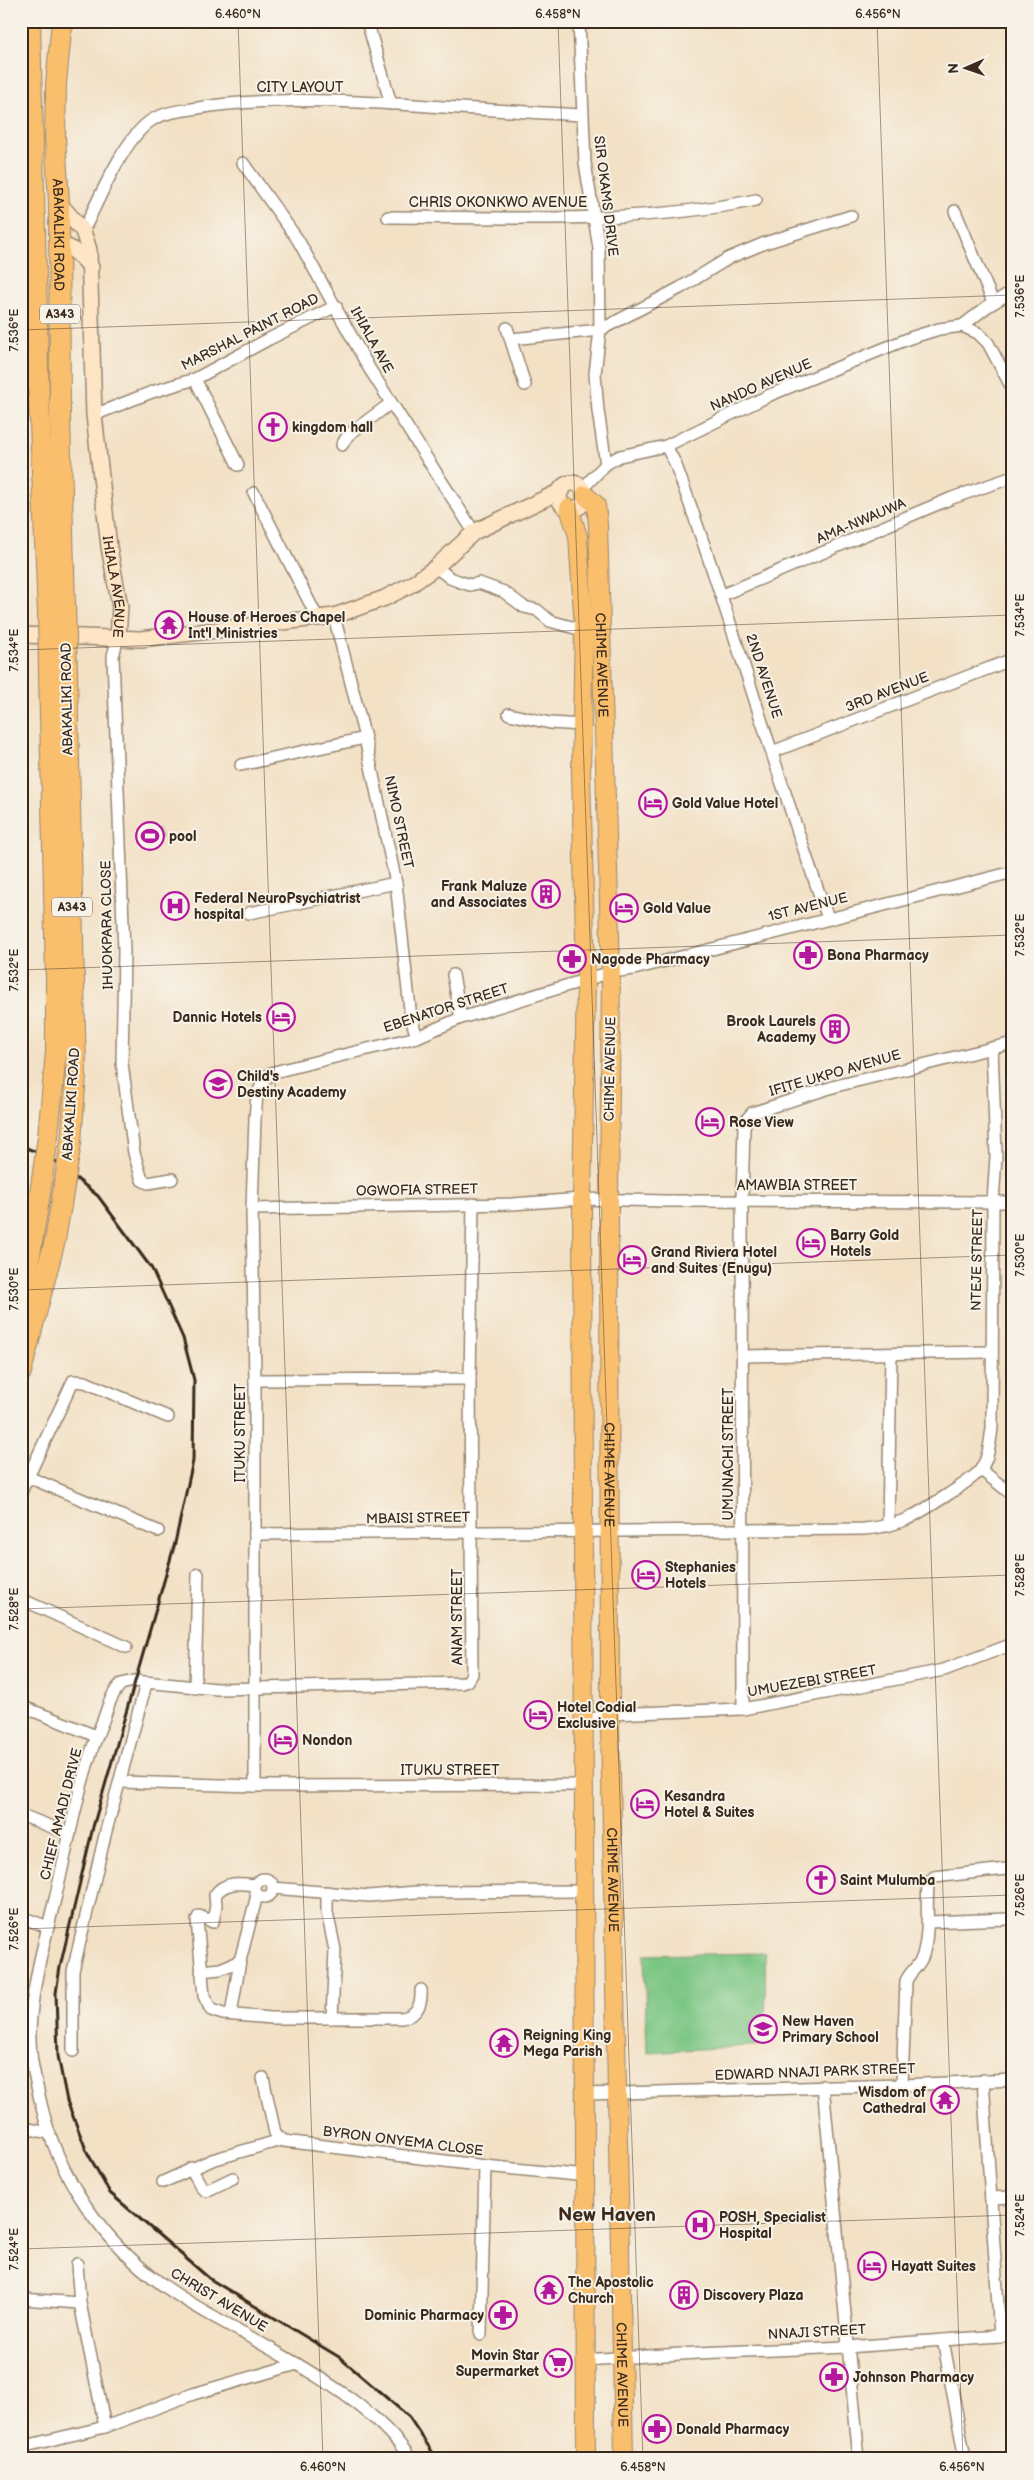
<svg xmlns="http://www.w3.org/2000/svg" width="1034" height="2480" font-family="'Balsamiq Sans',sans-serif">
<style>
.grass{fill:#7bc684;stroke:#5b7851}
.water{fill:url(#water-ripples);stroke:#56687e}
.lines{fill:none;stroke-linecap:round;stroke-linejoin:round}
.street-casing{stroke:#978672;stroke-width:14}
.secondary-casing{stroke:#978672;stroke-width:18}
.primary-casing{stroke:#978672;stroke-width:20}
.highway-casing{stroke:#978672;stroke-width:22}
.street{stroke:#fff;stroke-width:11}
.secondary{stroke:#fde5c5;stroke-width:15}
.primary{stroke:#f9bf6d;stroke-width:18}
.highway{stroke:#f9bf6d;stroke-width:20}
.rail{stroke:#3b2a1e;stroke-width:3}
.highway-bridge-casing{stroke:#978672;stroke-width:22;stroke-linecap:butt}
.highway-bridge{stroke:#f9bf6d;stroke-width:20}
.ticks{fill:none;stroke:#3b2a1e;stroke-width:1;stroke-opacity:0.45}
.labels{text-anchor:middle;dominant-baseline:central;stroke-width:4;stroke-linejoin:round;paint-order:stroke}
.shield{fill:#f7f3e8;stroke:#73665b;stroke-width:1}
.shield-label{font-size:12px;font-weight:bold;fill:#3b2a1e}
.street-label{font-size:14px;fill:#3b2a1e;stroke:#f7f3e8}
.poi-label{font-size:14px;font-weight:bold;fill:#3b2a1e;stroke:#f7f3e8;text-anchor:start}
.district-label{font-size:19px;font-weight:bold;fill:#3b2a1e;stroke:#f7f3e8}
.neatline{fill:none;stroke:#3b2a1e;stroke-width:2}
.ticks-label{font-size:12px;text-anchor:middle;fill:#3b2a1e}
</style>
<defs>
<pattern id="water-ripples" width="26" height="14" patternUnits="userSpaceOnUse" patternTransform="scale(1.25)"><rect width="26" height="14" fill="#70a7de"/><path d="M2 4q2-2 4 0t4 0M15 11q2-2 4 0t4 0" fill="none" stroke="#5d88b3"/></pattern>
</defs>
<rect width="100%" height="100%" fill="#f7f3e8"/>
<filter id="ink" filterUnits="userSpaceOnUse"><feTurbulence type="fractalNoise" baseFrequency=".02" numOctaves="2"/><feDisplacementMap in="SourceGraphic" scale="10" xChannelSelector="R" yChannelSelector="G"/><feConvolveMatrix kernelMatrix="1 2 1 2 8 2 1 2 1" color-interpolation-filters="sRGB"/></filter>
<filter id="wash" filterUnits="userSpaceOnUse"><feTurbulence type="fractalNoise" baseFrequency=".0096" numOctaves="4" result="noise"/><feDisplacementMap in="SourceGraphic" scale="20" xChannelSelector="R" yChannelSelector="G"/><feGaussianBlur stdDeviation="1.12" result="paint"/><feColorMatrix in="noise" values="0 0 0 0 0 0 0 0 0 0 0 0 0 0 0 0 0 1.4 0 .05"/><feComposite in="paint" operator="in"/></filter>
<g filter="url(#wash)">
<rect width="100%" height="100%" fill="#f3e1c6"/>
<!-- grass -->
<polygon class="grass" points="765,1953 766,2045 647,2052 644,1955"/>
<!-- water -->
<polygon class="water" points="157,830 161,838 145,843 139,840 140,835"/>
</g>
<g filter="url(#ink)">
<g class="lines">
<defs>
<g id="street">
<polyline points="367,21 391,104"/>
<polyline points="579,21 585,163 599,248 600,330 595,374 598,411 606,464"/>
<polyline points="243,163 298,240 369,368 474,532"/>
<polyline points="955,211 993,302"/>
<path d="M388 217C510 217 636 225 756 200"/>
<path d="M83 231C99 200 122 142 149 122 161 113 178 111 192 109 265 96 342 101 415 105 471 109 526 112 581 115"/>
<polyline points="962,326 988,306 1013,291"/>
<polyline points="507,328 525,385"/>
<polyline points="511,339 600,330 680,288 729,258 765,243 851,216"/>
<polyline points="195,379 238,465"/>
<polyline points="94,415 152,392 195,379 269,339 336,306"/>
<polyline points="342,445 348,435 391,403"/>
<path d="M666 446 675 463C731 613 773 768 828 918"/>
<polyline points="583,488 606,464 620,456 666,446 770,395 910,338 939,329 962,326 978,333 988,343 1013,390"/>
<polyline points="254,493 318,619"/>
<polyline points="436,567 450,578 458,581 470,585 479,583 504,592 524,607 537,610 550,621 575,628 584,628"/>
<polyline points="722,595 952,498 1013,477"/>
<polyline points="334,616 365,738 396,883 411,1018 417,1037"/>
<polyline points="118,637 113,656 124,951 122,1063 134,1153 142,1180 148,1183 172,1179"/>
<polyline points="509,714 550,723 582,725"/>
<polyline points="772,752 1013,659"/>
<polyline points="241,765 365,738"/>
<polyline points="249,913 396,883"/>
<polyline points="453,975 461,1018"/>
<polyline points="252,1209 512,1204 582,1199 666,1201 1013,1202"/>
<polyline points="744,1356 991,1352"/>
<polyline points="255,1380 470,1379"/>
<polyline points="981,1470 1013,1495"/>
<polyline points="28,1477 158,1531"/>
<polyline points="21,1492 73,1381 85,1382 168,1417"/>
<polyline points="888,1526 891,1354"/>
<path d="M255 1534 864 1529C878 1528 892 1525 905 1520 918 1514 975 1479 981 1469 989 1457 990 1442 992 1428L993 1202 996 1156 992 1048"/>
<polyline points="21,1599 126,1647"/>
<polyline points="195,1688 198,1574"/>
<polyline points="21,1706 96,1736"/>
<polyline points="743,1709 742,1200 744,1127 747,1119 752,1113 836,1086 1013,1043"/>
<polyline points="585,1721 610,1714 743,1709 944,1670 1013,1644"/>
<polyline points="120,1782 255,1786 585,1785"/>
<polyline points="255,1786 255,1380 252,1209 255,1118 257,1095 263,1082 271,1073 282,1070 417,1037 461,1018 611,972 634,969 1013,872"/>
<polyline points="21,1815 70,1834"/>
<circle cx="264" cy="1888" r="9"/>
<path d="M255 1885C240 1883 225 1881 215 1895L216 1905 213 1922 199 1916 197 1920 204 1996 211 2010 223 2014 271 2018H402C417 2015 422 2005 421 1990"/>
<polyline points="273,1888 369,1896 416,1892 584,1891"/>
<polyline points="327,1892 327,1912 335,1950 332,2018"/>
<polyline points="21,1917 48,1927"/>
<polyline points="928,1922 1007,1919"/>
<polyline points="201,1971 220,1969 240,1961"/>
<polyline points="231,2014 240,1961 257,1895"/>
<polyline points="73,2051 73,1971 106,1831 146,1684"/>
<polyline points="263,2078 275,2133 284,2141 485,2166 587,2176"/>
<polyline points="983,2080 1000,2336"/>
<path d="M902 2085 906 1981C910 1971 920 1966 923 1955 930 1931 926 1907 928 1884L934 1877 1006 1869"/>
<polyline points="823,2086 859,2459"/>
<polyline points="586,2094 902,2085 1013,2080"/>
<polyline points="21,2127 48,2133"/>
<polyline points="191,2168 202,2188 206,2191 233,2178"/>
<polyline points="163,2182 212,2160 281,2140"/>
<polyline points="991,2198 1013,2197"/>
<polyline points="77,2264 80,2303 105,2427"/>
<polyline points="21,2299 80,2303"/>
<polyline points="481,2334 485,2166"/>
<polyline points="943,2340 965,2459"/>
<polyline points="584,2360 697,2353 847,2347 1013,2335"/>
<polyline points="21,2447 105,2427 193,2394 297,2364"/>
<path d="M411 2459C372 2403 307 2370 250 2337 221 2320 190 2305 163 2285 103 2242 58 2177 41 2104 36 2081 29 2057 30 2033 31 1987 45 1940 56 1895 70 1836 80 1774 104 1718 108 1706 112 1693 121 1684L134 1681 217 1689 462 1683 468 1681 472 1674 470 1379 473 1204"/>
</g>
<g id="secondary">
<path id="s1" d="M59 203 83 231 89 250 94 415 109 547 120 607 118 637"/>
<polyline points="21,222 34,211"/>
<path d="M59 246C71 244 83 259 91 267"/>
<circle cx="572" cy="496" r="13"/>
<polyline points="21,635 141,639 334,616 385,598 412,584 436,567 474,532 561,491"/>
</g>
<g id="primary">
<path id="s2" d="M585 495 596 505 598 525 611 972 609 1199 610 1725 624 2459"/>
<polyline points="569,508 578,536 584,628 581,772 586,980 582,1199 586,2459"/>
</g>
<g id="highway">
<polyline points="30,21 39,400 48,611"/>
<path id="s3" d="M65 21 61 31 56 84 55 136 59 203 60 416 65 607"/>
<polyline points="67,671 76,1074 71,1142"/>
<polyline points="48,1136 56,1052 56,978 49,672"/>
<polyline points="21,1310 40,1194"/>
<polyline points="21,1372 55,1240 61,1205"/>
</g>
</defs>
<!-- street casing -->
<use href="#street" class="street-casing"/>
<!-- secondary casing -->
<use href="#secondary" class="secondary-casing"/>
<!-- primary casing -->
<use href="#primary" class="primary-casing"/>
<!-- highway casing -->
<use href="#highway" class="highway-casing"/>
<!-- street -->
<use href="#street" class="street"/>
<!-- secondary -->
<use href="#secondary" class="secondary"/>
<!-- primary -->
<use href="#primary" class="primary"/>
<!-- highway -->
<use href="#highway" class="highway"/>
<!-- rail -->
<polyline class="rail" points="21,1146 50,1157 98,1196 152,1269 183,1338 194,1380 193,1461 175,1543 93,1827 60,1967 56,1993 58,2056 67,2101 87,2152 110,2193 210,2279 339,2357 409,2417 437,2459"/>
<defs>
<g id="highway-bridge">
<polyline points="65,607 67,671"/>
<polyline points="48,611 49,672"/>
<polyline points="40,1194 48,1136"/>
<polyline points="61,1205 71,1142"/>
</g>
</defs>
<!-- highway-bridge casing -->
<use href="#highway-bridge" class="highway-bridge-casing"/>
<!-- highway-bridge -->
<use href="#highway-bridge" class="highway-bridge"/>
</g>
</g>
<!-- ticks -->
<path class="ticks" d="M238 21 323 2459M558 21 643 2459M877 21 963 2459M21 330 1013 295M21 650 1013 615M21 970 1013 935M21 1290 1013 1255M21 1609 1013 1575M21 1929 1013 1895M21 2249 1013 2215"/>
<!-- icons -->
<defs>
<symbol id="church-ring" viewBox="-11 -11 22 22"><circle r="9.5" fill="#f7f3e8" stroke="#b5179e" stroke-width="1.5"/><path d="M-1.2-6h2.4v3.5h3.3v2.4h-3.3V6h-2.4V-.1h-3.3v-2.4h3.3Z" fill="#b5179e"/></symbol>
<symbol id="temple-ring" viewBox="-11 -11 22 22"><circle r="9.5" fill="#f7f3e8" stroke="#b5179e" stroke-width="1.5"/><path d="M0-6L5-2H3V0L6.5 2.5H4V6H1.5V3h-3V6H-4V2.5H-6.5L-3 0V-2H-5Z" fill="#b5179e"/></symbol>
<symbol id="hotel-ring" viewBox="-11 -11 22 22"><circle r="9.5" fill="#f7f3e8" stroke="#b5179e" stroke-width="1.5"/><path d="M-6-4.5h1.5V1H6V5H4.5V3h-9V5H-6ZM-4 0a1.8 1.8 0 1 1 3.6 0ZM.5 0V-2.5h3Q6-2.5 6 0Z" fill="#b5179e"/></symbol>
<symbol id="stadium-ring" viewBox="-11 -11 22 22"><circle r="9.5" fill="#f7f3e8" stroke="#b5179e" stroke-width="1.5"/><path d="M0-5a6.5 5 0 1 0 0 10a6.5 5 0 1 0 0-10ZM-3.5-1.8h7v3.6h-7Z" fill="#b5179e"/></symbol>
<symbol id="building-ring" viewBox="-11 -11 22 22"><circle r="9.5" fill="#f7f3e8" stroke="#b5179e" stroke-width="1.5"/><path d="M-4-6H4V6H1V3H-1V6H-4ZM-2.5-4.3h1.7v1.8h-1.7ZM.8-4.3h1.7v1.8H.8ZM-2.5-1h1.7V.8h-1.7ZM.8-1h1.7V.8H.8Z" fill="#b5179e"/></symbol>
<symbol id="hospital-ring" viewBox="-11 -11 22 22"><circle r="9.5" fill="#f7f3e8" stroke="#b5179e" stroke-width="1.5"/><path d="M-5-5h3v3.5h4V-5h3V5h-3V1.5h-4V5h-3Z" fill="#b5179e"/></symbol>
<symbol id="pharmacy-ring" viewBox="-11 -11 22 22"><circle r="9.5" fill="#f7f3e8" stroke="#b5179e" stroke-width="1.5"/><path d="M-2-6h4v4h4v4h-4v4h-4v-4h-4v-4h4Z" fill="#b5179e"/></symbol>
<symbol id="school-ring" viewBox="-11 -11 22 22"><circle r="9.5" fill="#f7f3e8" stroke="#b5179e" stroke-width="1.5"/><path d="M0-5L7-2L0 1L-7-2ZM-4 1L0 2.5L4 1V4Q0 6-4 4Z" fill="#b5179e"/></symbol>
<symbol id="supermarket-ring" viewBox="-11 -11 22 22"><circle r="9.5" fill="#f7f3e8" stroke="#b5179e" stroke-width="1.5"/><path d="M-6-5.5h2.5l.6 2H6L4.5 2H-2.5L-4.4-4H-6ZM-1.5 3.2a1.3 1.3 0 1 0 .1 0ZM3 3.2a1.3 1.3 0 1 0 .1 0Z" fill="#b5179e"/></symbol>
</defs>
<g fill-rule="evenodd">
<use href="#church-ring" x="257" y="411" width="32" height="32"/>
<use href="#temple-ring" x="153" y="609" width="32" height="32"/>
<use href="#hotel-ring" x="637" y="787" width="32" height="32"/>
<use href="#stadium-ring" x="134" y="820" width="32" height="32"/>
<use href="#building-ring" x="530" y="878" width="32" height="32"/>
<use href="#hospital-ring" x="159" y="890" width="32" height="32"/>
<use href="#hotel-ring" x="608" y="892" width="32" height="32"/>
<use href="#pharmacy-ring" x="792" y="939" width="32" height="32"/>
<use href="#pharmacy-ring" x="556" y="943" width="32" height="32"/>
<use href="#hotel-ring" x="265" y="1001" width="32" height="32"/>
<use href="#building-ring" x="819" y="1013" width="32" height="32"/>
<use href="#school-ring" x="202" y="1068" width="32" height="32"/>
<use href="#hotel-ring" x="694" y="1106" width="32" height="32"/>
<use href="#hotel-ring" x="795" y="1227" width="32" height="32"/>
<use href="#hotel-ring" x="616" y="1244" width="32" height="32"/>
<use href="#hotel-ring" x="630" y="1559" width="32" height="32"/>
<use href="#hotel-ring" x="522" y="1699" width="32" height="32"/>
<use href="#hotel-ring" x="267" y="1724" width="32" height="32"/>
<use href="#hotel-ring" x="629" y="1788" width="32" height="32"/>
<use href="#church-ring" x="805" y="1864" width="32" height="32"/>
<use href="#school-ring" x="747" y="2013" width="32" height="32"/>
<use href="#temple-ring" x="488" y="2027" width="32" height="32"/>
<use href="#temple-ring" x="929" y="2084" width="32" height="32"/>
<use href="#hospital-ring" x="684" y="2209" width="32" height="32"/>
<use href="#hotel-ring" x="856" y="2250" width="32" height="32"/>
<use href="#temple-ring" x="533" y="2274" width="32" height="32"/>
<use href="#building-ring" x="668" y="2279" width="32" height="32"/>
<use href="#pharmacy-ring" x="487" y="2299" width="32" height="32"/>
<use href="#supermarket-ring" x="542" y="2347" width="32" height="32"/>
<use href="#pharmacy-ring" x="818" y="2361" width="32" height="32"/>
<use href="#pharmacy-ring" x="641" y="2413" width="32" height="32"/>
</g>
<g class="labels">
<!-- shield labels -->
<g class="shield">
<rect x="40" y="304.5" width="40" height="19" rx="4"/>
<rect x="52" y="897.5" width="40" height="19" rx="4"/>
</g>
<g class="shield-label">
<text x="60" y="314">A343</text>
<text x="72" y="907">A343</text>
</g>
<!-- street labels -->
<g class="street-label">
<text x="300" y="87">CITY LAYOUT</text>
<text transform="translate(606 196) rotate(83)">SIR OKAMS DRIVE</text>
<text x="498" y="202">CHRIS OKONKWO AVENUE</text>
<text stroke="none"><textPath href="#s3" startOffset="215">ABAKALIKI ROAD</textPath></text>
<text transform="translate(250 332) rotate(-27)">MARSHAL PAINT ROAD</text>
<text transform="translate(372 340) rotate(61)">IHIALA AVE</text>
<text transform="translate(761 385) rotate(-24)">NANDO AVENUE</text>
<text transform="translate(861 521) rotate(-23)">AMA-NWAUWA</text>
<text stroke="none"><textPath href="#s1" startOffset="395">IHIALA AVENUE</textPath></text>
<text stroke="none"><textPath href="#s2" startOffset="175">CHIME AVENUE</textPath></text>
<text transform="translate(764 676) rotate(72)">2ND AVENUE</text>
<text transform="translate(887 692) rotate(-21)">3RD AVENUE</text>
<text transform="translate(67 699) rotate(-91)">ABAKALIKI ROAD</text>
<text transform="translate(399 822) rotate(78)">NIMO STREET</text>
<text transform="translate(808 907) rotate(-14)">1ST AVENUE</text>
<text transform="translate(107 925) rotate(-91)">IHUOKPARA CLOSE</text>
<text transform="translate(446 1008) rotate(-18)">EBENATOR STREET</text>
<text transform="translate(610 1069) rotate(-89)">CHIME AVENUE</text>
<text transform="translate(835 1073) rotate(-16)">IFITE UKPO AVENUE</text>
<text transform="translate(71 1104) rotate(-86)">ABAKALIKI ROAD</text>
<text x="797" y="1185">AMAWBIA STREET</text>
<text transform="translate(417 1190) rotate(-1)">OGWOFIA STREET</text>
<text transform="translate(977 1260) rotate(-89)">NTEJE STREET</text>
<text transform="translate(240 1433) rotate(-90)">ITUKU STREET</text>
<text transform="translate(728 1454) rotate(-90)">UMUNACHI STREET</text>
<text stroke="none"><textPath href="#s2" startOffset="985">CHIME AVENUE</textPath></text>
<text transform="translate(418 1518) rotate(-1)">MBAISI STREET</text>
<text transform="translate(457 1617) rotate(-90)">ANAM STREET</text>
<text transform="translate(812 1681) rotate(-10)">UMUEZEBI STREET</text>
<text x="450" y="1770">ITUKU STREET</text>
<text transform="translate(61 1814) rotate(-76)">CHIEF AMADI DRIVE</text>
<text stroke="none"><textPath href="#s2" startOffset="1390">CHIME AVENUE</textPath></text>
<text transform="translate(815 2072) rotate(-2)">EDWARD NNAJI PARK STREET</text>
<text transform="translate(403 2141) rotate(7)">BYRON ONYEMA CLOSE</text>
<text transform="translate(219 2300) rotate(31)">CHRIST AVENUE</text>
<text transform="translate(817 2332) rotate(-3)">NNAJI STREET</text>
<text stroke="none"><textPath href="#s2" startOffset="1885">CHIME AVENUE</textPath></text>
</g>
<!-- poi labels -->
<g class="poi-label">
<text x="292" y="427">kingdom hall</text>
<text x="188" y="617">House of Heroes Chapel<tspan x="188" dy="16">Int'l Ministries</tspan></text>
<text x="672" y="803">Gold Value Hotel</text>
<text x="169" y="836">pool</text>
<text x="527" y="886" text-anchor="end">Frank Maluze<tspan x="527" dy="16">and Associates</tspan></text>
<text x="194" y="898">Federal NeuroPsychiatrist<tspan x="194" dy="16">hospital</tspan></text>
<text x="643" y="908">Gold Value</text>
<text x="827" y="955">Bona Pharmacy</text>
<text x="591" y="959">Nagode Pharmacy</text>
<text x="262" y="1017" text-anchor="end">Dannic Hotels</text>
<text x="816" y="1021" text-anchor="end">Brook Laurels<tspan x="816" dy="16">Academy</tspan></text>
<text x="237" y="1076">Child's<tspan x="237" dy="16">Destiny Academy</tspan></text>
<text x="729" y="1122">Rose View</text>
<text x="830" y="1235">Barry Gold<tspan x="830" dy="16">Hotels</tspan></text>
<text x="651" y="1252">Grand Riviera Hotel<tspan x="651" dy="16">and Suites (Enugu)</tspan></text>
<text x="665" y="1567">Stephanies<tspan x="665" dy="16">Hotels</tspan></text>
<text x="557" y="1707">Hotel Codial<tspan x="557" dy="16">Exclusive</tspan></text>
<text x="302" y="1740">Nondon</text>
<text x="664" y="1796">Kesandra<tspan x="664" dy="16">Hotel &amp; Suites</tspan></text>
<text x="840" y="1880">Saint Mulumba</text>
<text x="782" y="2021">New Haven<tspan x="782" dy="16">Primary School</tspan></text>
<text x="523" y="2035">Reigning King<tspan x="523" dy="16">Mega Parish</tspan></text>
<text x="926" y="2092" text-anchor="end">Wisdom of<tspan x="926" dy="16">Cathedral</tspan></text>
<text x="719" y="2217">POSH, Specialist<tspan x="719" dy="16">Hospital</tspan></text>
<text x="891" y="2266">Hayatt Suites</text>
<text x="568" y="2282">The Apostolic<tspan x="568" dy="16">Church</tspan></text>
<text x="703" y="2295">Discovery Plaza</text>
<text x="484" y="2315" text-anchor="end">Dominic Pharmacy</text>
<text x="539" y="2355" text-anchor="end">Movin Star<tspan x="539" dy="16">Supermarket</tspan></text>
<text x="853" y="2377">Johnson Pharmacy</text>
<text x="676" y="2429">Donald Pharmacy</text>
</g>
<!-- district labels -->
<g class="district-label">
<text x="607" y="2215">New Haven</text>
</g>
</g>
<!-- margin -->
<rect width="1034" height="2480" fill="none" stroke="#f7f3e8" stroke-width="55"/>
<!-- north arrow -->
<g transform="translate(966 68) rotate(268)" stroke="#f7f3e8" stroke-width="4" paint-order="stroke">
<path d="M0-4L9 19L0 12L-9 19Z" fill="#3b2a1e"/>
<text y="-8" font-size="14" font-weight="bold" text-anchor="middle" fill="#3b2a1e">N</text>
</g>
<rect x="28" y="28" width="978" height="2424" class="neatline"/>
<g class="ticks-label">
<text x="238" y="18">6.460°N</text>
<text x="558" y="18">6.458°N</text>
<text x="878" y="18">6.456°N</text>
<text transform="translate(1020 296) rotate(-90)" y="4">7.536°E</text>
<text transform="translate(14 330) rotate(-90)" y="4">7.536°E</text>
<text transform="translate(1020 615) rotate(-90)" y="4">7.534°E</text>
<text transform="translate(14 650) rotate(-90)" y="4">7.534°E</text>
<text transform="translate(1020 935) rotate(-90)" y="4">7.532°E</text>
<text transform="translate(14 970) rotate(-90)" y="4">7.532°E</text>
<text transform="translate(1020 1255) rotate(-90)" y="4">7.530°E</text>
<text transform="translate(14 1289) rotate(-90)" y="4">7.530°E</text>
<text transform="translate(1020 1575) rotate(-90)" y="4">7.528°E</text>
<text transform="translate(14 1609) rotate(-90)" y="4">7.528°E</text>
<text transform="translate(1020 1895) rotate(-90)" y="4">7.526°E</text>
<text transform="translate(14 1929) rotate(-90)" y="4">7.526°E</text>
<text transform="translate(1020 2215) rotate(-90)" y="4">7.524°E</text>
<text transform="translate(14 2249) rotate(-90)" y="4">7.524°E</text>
<text x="323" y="2471">6.460°N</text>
<text x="643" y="2471">6.458°N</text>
<text x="962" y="2471">6.456°N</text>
</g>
</svg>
